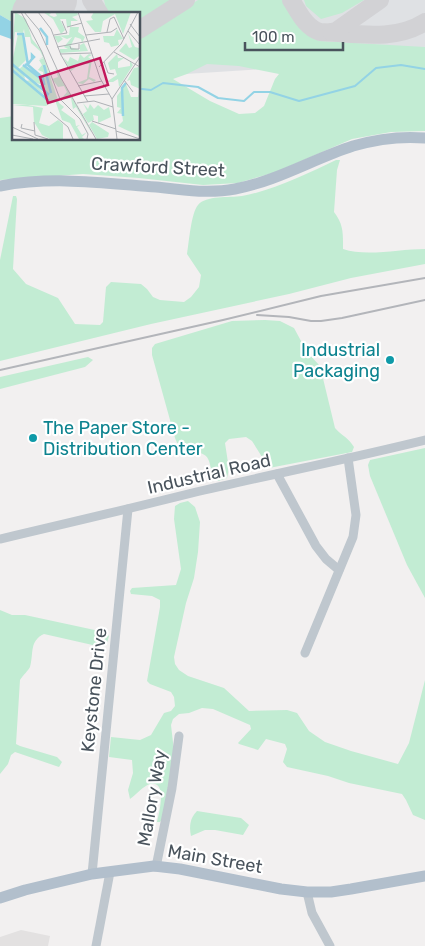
<svg xmlns="http://www.w3.org/2000/svg" width="425" height="946" font-family="Rubik,sans-serif">
<style>
.education{fill:#e3e1e1}
.airport{fill:#dfe1e4}
.green{fill:#c2ecd3;fill-rule:evenodd}
.water{fill:#93d3e5}
.lines{fill:none;stroke-linecap:round;stroke-linejoin:round}
.stream{stroke:#93d3e5;stroke-width:2}
.taxiway{stroke:#d2d2d5;stroke-width:18}
.runway{stroke:#d2d2d5;stroke-width:44}
.minor{stroke:#bfc7ce;stroke-width:9}
.major{stroke:#b2bfcc;stroke-width:11}
.rail{stroke:#b3b5ba;stroke-width:2}
.culture-dot{fill:#0f9aa8;stroke:#fff;stroke-width:2}
.labels{text-anchor:middle;dominant-baseline:central;stroke-width:4.5;stroke-linejoin:round;paint-order:stroke}
.street-label{font-size:18px;fill:#49535c;stroke:#fff}
.culture-label{font-size:18px;fill:#0d838f;stroke:#fff;text-anchor:end}
.inset-river{fill:none;stroke:#93d3e5;stroke-width:2.5}
.inset-road{fill:none;stroke:#aeb1b5;stroke-width:1}
.view{fill:#c2185b;fill-opacity:0.15;stroke:#c2185b;stroke-width:2.5}
.inset-edge{fill:none;stroke:#49535c;stroke-width:2.5}
</style>
<rect width="100%" height="100%" fill="#f2f0f0"/>
<!-- education -->
<polygon class="education" points="21,930 50,936 48,946 0,946 0,937"/>
<!-- airport -->
<polygon class="airport" points="26,0 425,0 425,69 356,63 139,77 139,14 29,14 25,7"/>
<!-- green -->
<g class="green">
<polygon points="0,0 27,0 25,2 33,14 14,14 14,23 0,15"/>
<polygon points="104,0 174,0 145,17 139,19 139,14 112,14 106,9"/>
<path d="M198 0H282C293 15 302 34 319 41L425 47V131L391 132 352 139 276 172 238 183 203 185 139 178 83 174 0 180V118L14 116V139H139V37ZM207 64 239 66 279 74 275 79 264 106 255 113 239 114 210 101 173 79 187 74Z"/>
<polygon points="304,0 364,0 342,13 321,19 306,6"/>
<path d="M336 160H340L337 170 334 212C344 225 343 234 343 249 366 257 400 249 425 249V264L351 278 289 294 151 324 0 361V260L13 196H16L17 199 13 269 26 284 58 298 75 324 100 325 103 322 106 287 111 282 141 284 147 289 153 297 160 300 184 302 191 297 199 287 201 275 187 254C189 243 191 213 198 205 206 195 229 198 242 196 275 190 306 174 336 160Z"/>
<path d="M265 320 280 321 294 328 307 352 320 366 335 428C342 436 348 437 354 447L352 452 269 468 252 441 246 437 229 439 225 443 229 469 227 478 218 481 211 478C211 473 211 466 209 461 205 449 193 455 185 451 179 448 177 443 175 438L152 355V348L155 344 232 321Z"/>
<polygon points="88,357 93,360 85,367 0,389 0,377"/>
<polygon points="425,448 425,598 407,565 370,476 368,465 370,460"/>
<path d="M188 501 195 507 200 522 198 552 194 578 186 603 174 657 175 664 179 670 188 676 224 688 249 711 287 710 297 713 309 731 325 742 351 751 398 764 409 743 425 680V820L413 815 406 800 402 794 349 783 328 776 287 767 283 762 287 749 285 744 266 739 258 750 239 744 238 743 251 729 250 725 213 709 202 708 189 713 179 714 173 719 171 725 174 751 164 817 160 822H157C159 813 168 780 150 784 143 786 136 795 130 799L128 790 133 773 132 760 109 757 111 737 140 740 151 735 164 713 171 711 175 706 174 697 171 692 150 684 147 681 160 607V600L152 596 131 594 130 591 132 588 176 585 181 569 174 519 175 506 180 503Z"/>
<path d="M0 610 12 615H25L104 632 109 636 106 646H97L44 634C29 641 34 653 30 667 28 671 23 675 20 680L16 744 20 746 57 757 62 762 59 767 15 752 11 755 8 764 0 774Z"/>
<path d="M197 811 241 818 249 825 243 835 215 830H205L191 836C189 826 190 818 197 811Z"/>
</g>
<!-- water -->
<polygon class="water" points="0,15 14,23 14,40 0,35"/>
<g class="lines">
<!-- stream -->
<polyline class="stream" points="142,89 151,90 163,83 198,87 218,98 244,101 254,92 270,92 299,101 355,86 376,68 401,65 425,69"/>
<!-- taxiway -->
<g class="taxiway">
<polyline points="91,0 100,14"/>
<path d="M291 0C299 12 305 27 320 32 354 33 394 42 425 22"/>
<polyline points="139,30 186,0"/>
<polyline points="331,32 336,31 380,0"/>
</g>
<!-- runway -->
<polyline class="runway" points="34,13 55,0"/>
<!-- minor -->
<g class="minor">
<polyline points="277,474 316,546 326,559 339,570"/>
<path d="M0 539C64 524 128 509 192 493 269 475 348 459 425 440"/>
<polyline points="305,653 353,537 356,515 348,458"/>
<polyline points="156,867 172,788 179,736"/>
<path d="M92 874C103 753 116 631 128 509"/>
<polyline points="307,892 312,913 330,946"/>
<polyline points="96,946 110,872"/>
</g>
<!-- major -->
<g class="major">
<path d="M0 186C53 176 103 183 156 187 182 190 209 194 235 189 277 181 313 159 353 146 377 139 401 136 425 138"/>
<polyline points="0,898 25,890 92,874 154,866 180,869 281,889 307,892 331,892 351,889 425,876"/>
</g>
<!-- rail -->
<g class="rail">
<polyline points="257,315 289,317 311,321 321,321 342,318 425,300"/>
<polyline points="0,370 223,320 321,296 425,278"/>
</g>
</g>
<!-- markers -->
<g class="culture-dot">
<circle cx="390" cy="360" r="5"/>
<circle cx="33" cy="438" r="5"/>
</g>
<g class="labels">
<!-- street labels -->
<g class="street-label">
<text transform="translate(158 167) rotate(3)">Crawford Street</text>
<text transform="translate(209 474) rotate(-13)">Industrial Road</text>
<text transform="translate(94 690) rotate(-84)">Keystone Drive</text>
<text transform="translate(152 798) rotate(-80)">Mallory Way</text>
<text transform="translate(215 859) rotate(10)">Main Street</text>
</g>
<!-- culture labels -->
<g class="culture-label">
<text x="380" y="350">Industrial<tspan x="380" dy="21">Packaging</tspan></text>
<text x="43" y="428" text-anchor="start">The Paper Store -<tspan x="43" dy="21">Distribution Center</tspan></text>
</g>
</g>
<!-- overview -->
<g transform="translate(12 12)">
<rect width="128" height="128" fill="#f2f0f0"/>
<path d="M3 0 14 7 20 27 29 38 32 45 31 46 27 47 31 45 28 39 19 31 18 25H13L12 17 11 21 3 20 0 44ZM31 0H40L37 3 42 5 45 4 43 0H65L66 3 60 5 66 9H59V14L55 15 54 7H48L53 18 49 22 41 7ZM82 0H119L111 22 103 2 91 9 89 20H83L74 9 81 8 79 5ZM58 15H67L66 20 73 25 70 31 69 27 63 25 58 35 68 38V33L72 31 76 39 48 41V37H56L52 35 60 25 55 27 48 24 51 27 46 31 42 24 57 23ZM105 17 111 27 106 28 107 33 99 35 97 31 92 30 91 24H102ZM116 21 123 35 127 36V44L122 48 107 39 114 31 117 36 120 35ZM6 22 11 23 14 48 6 56 0 51ZM68 42 72 46 77 42 80 43 76 45 80 48 77 65 84 68 82 70 77 67 71 72 65 71 75 67 77 52H68L59 59 51 45 56 50 58 45 66 49ZM105 42 106 46H112L106 50V56L118 54V49L121 53 107 75 106 67 101 70H94L105 63 103 57 98 58 96 51ZM32 46 47 91 52 95 49 98 63 108 64 114 68 113 65 115 70 123 75 120 70 125 72 127H67L58 111 50 108 43 88 34 94 0 92V59L37 88 30 76 33 71 31 60 26 58 30 53 27 48ZM0 52 9 60 7 57 11 54 29 68 30 73 20 69 35 85 14 69 19 68 12 62 13 67 0 57ZM127 55V56L128 77 119 73 118 68 115 69 122 56ZM43 56 79 119V120L64 95 61 97 59 86 49 87 55 80 52 74 46 75 40 67 46 65ZM114 72 119 85H126L127 78V124L106 114 111 109 110 102 105 101 109 96 105 95V84ZM57 79 71 102 75 99 71 91 76 97 78 92 82 97 86 93 92 98 97 95 99 105 86 111V104L81 103 82 108 76 111ZM0 93H16L31 96 27 111 37 114 46 108 51 112V127H38L30 123 22 110 21 95ZM80 110 97 121 96 125 85 127 77 113Z" fill="#c2ecd3"/>
<path class="inset-river" d="M28 16 35 25V33M5 22H11L16 53 31 66 32 72 28 75M0 52 36 82 33 86M11 53 32 69M13 53 16 52 20 47 22 45 20 43V47M32 53 39 81M0 58 37 89M111 104 110 76 114 71"/>
<path class="inset-road" d="M9 0 30 40 48 87 68 107 76 122 75 127M12 0 27 18 49 66 84 127M26 0 39 17 49 43 76 90M66 0 88 66 100 87 105 127M118 12 128 25M55 15 70 11M116 19 128 33M95 20 98 7 102 5 112 27M42 23 55 21 50 9M74 23 99 20 105 16M58 34 59 37H67V32M45 35 88 27M102 40 128 55M48 42 80 41M92 50 96 61 102 62M87 55 109 32 126 0M112 68 121 80M66 74 90 69M72 84 97 82M100 87 128 45M65 91 82 89 101 95M38 100 56 115 61 127M80 109 104 117M22 110 23 123 36 127M10 112 9 116 23 119M0 115 26 127M104 119 128 127M0 123 21 127"/>
<path class="view" d="M88 46 96 73 36 91 28 65Z"/>
<rect width="128" height="128" class="inset-edge"/>
</g>
<!-- scale -->
<path d="M245 42v8h98v-8" fill="none" stroke="#49535c" stroke-width="2.5"/>
<text x="252" y="42" font-size="15" fill="#49535c" stroke="#ffffff" stroke-width="4" paint-order="stroke">100 m</text>
</svg>
